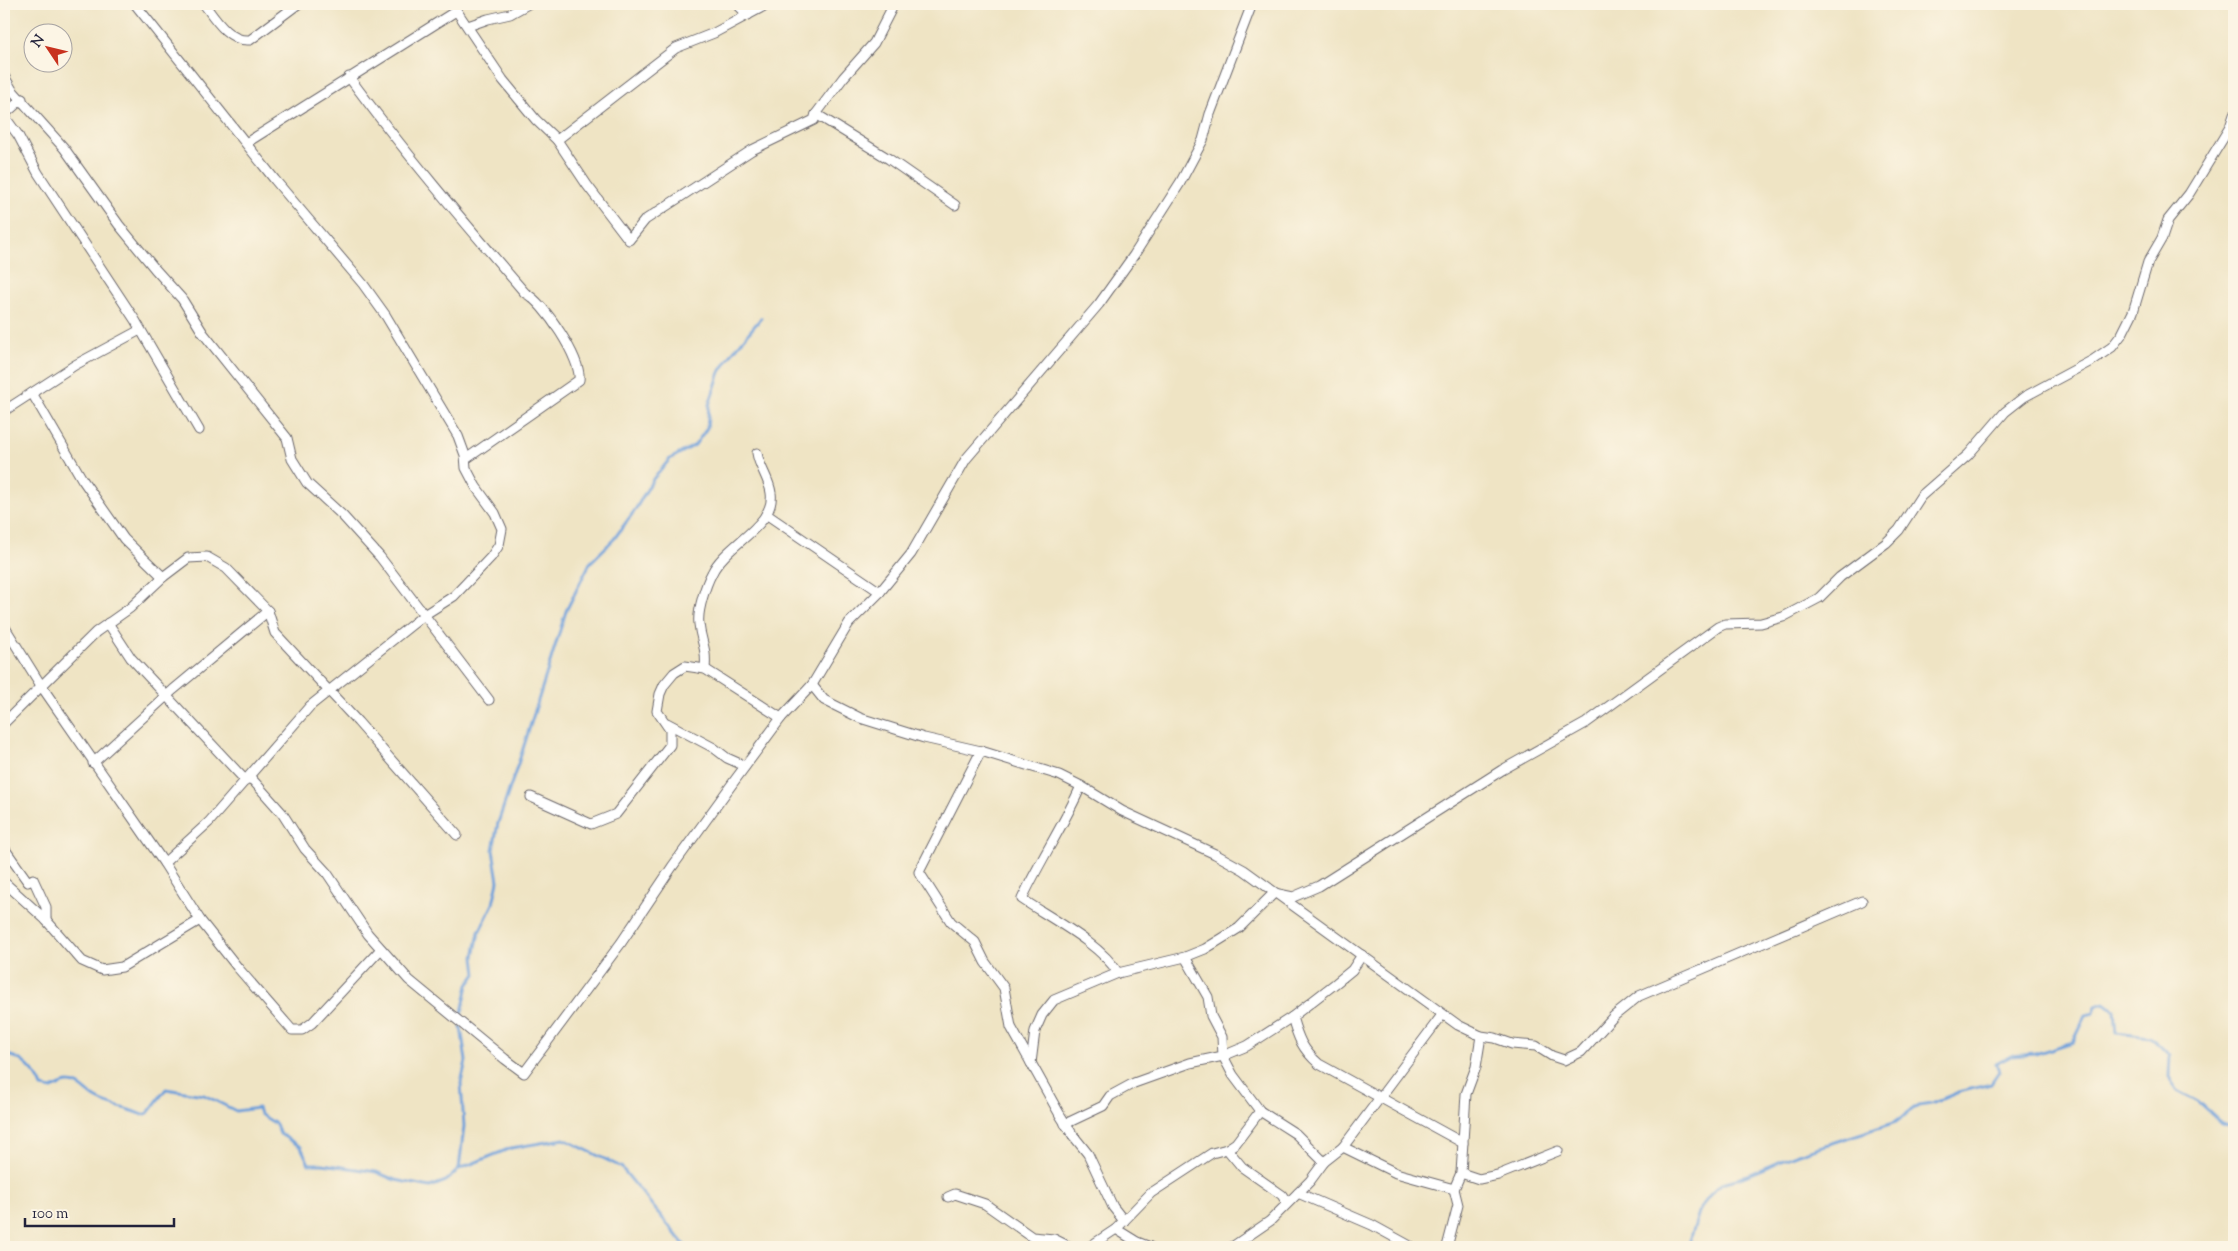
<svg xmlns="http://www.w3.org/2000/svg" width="2238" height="1251" font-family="'Sorts Mill Goudy',serif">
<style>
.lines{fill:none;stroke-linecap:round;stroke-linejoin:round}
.stream{stroke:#6fa0da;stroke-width:3}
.street-casing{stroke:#6a666b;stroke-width:11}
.street{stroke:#fff;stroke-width:9}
</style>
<rect width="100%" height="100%" fill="#fcf5e5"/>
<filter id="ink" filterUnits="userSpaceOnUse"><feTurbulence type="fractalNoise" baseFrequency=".02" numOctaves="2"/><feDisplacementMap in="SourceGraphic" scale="10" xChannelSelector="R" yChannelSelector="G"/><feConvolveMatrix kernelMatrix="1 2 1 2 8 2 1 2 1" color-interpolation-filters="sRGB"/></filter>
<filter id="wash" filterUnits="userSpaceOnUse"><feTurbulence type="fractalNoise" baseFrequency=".0096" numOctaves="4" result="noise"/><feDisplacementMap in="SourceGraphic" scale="20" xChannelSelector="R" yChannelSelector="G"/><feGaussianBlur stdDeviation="1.12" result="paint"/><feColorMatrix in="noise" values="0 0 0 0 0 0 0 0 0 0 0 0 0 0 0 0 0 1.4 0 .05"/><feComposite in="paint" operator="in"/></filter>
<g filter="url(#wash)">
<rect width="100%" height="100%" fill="#efe4c4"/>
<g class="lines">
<!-- stream -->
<g class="stream">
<polyline points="460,1021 468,985 476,974 474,957 479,932 493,904 498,881 493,850 498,823 522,752 566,611 590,563 614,539 635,510 653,479 670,459 695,445 707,428 709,405 720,372 733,352 761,318"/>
<path d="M4 1055C20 1054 37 1073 42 1087L52 1089C57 1087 63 1082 70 1083 81 1083 88 1095 97 1099 111 1107 127 1107 142 1115L148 1113 166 1089 204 1095 236 1111 258 1108 260 1114 276 1124 280 1134 301 1147 309 1164H323L376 1172 395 1180 430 1187 446 1181 459 1169 511 1148 564 1139 621 1167 686 1247"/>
<polyline points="459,1169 464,1126 461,1083 466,1061 461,1027"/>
<polyline points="1688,1247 1699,1212 1707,1198 1722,1183 1740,1178 1798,1154 1896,1122 1918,1105 1932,1103 1959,1092 1991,1084 1999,1072 1996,1064 2011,1056 2035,1054 2073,1042 2086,1015 2094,1013 2096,1006 2105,1003 2114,1010 2116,1033 2150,1037 2170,1055 2169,1078 2179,1092 2198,1102 2220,1122 2234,1127"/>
</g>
</g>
</g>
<g filter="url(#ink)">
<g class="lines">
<defs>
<g id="street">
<polyline points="135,4 275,180 363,284 386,316 458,436 465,455 466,468 476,487 495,513 502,529 499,545 491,557 454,596 424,615 310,706 209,822 164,863"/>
<path d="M204 4C215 19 229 42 250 40L298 4"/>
<polyline points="452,4 503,80 536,120 557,140 587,185 629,240 645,220 752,150 814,120 816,114 843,78 874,43 894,4"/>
<polyline points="737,4 748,15"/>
<polyline points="468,26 488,19 510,14 528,4"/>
<polyline points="4,76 12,90 64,148 119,225 155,269 182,299 203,333 287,438 292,459 307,483 342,515 380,557 489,700"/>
<path d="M349 77C404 152 465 223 525 293 544 302 582 360 579 380L466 459"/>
<polyline points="816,114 889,159 955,205"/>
<polyline points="4,115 22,99"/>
<polyline points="4,116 18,135 38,173 135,320 199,430"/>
<polyline points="557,140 676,48 714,33 768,4"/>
<polyline points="246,143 456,11"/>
<polyline points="32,393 82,479 124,539 163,577"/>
<polyline points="4,411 75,365 140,330"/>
<polyline points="766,514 880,592"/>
<polyline points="108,623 131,658 246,781"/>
<polyline points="4,626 42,687 164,863 200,920 238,968 292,1030 302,1030 312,1023 381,949"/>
<path d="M705 669C707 647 701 643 699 624 697 611 706 584 712 573 725 545 776 525 771 493 769 478 759 467 757 453"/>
<polyline points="812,685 824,700 860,718 924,738 981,751 1059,775 1081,786 1122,811 1215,854 1244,870 1458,1025 1481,1036 1495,1038 1512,1044 1536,1046 1552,1056 1564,1060 1581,1052 1614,1016 1639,996 1862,901"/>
<polyline points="4,723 96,632 130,608 163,577 188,558 207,557 226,568 268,611 275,633 358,722 457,835"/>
<polyline points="667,723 714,748 727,758 745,766"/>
<polyline points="981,751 919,872 951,922 975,942 985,962 1004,988 1011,1027 1060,1115 1072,1134 1088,1154 1113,1207 1124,1221"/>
<polyline points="93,763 173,690 268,611"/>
<polyline points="250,777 282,813 305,849 327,873 368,934 409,980 505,1059 524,1073 621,943 672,867 735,780 781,718 812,685 849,623 880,592 911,554 966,459 1099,304 1134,255 1180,183 1203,140 1210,114 1252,4"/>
<path d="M1081 786C1064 825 1040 860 1022 899 1050 918 1101 944 1118 973"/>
<polyline points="531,797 591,824 616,814 670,745 670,730 657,711 660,694 664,685 674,673 685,666 705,669 781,718"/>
<polyline points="4,848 28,882 33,879 46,907 46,920"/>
<polyline points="4,882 46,920 82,961 102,970 122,967 200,920"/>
<polyline points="1185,957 1208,997 1211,1016 1222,1037 1223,1056 1233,1075 1260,1111 1296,1134 1324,1162"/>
<path d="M1292 1017C1298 1038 1302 1049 1319 1064L1463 1143"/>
<polyline points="1031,1063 1035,1031 1042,1015 1054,1000 1118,973 1185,957 1205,949 1239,928 1274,893 1293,897 1319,886 1502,770 1586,723 1718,627 1725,624 1761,623 1783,617 1819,598 1840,577 1886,543 1899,530 1921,496 1968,455 2005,412 2024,397 2093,360 2112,347 2122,334 2133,312 2148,262 2162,238 2168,220 2189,194 2230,127 2234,115"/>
<polyline points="1065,1124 1103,1106 1110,1096 1134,1083 1190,1063 1223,1056 1247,1046 1292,1017 1336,983 1352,970 1362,955"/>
<polyline points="1343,1147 1396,1173 1454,1189"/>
<polyline points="1227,1149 1242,1167 1282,1195 1287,1203"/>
<polyline points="1461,1173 1479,1179 1498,1175 1558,1151"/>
<polyline points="1298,1193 1372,1225 1412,1247"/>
<polyline points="948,1197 955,1194 985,1204 1032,1237 1054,1239 1070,1247"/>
<polyline points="1116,1229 1137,1242 1150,1247"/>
<polyline points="821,1247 823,1247"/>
<polyline points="1089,1247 1116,1229 1151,1193 1212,1153 1227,1149 1236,1143 1260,1111"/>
<polyline points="1232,1247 1270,1221 1310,1181 1324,1162 1343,1147 1442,1015"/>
<polyline points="1447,1247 1458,1205 1454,1189 1461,1173 1466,1094 1476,1067 1481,1036"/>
</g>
</defs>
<!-- street casing -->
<use href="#street" class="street-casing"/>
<!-- street -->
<use href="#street" class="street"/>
</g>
</g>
<!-- margin -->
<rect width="2238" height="1251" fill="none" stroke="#fcf5e5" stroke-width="20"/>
<!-- north arrow -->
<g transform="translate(48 48) rotate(305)"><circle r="24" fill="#fcf5e5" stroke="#a5a1a1"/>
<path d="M0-4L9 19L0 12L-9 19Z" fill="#c8321e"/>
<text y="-8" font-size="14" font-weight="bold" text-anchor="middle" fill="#22223b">N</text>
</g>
<!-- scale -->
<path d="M25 1218v8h149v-8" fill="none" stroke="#22223b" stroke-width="2.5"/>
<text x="32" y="1218" font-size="15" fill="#22223b" stroke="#fcf5e5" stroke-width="4" paint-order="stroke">100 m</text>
</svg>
